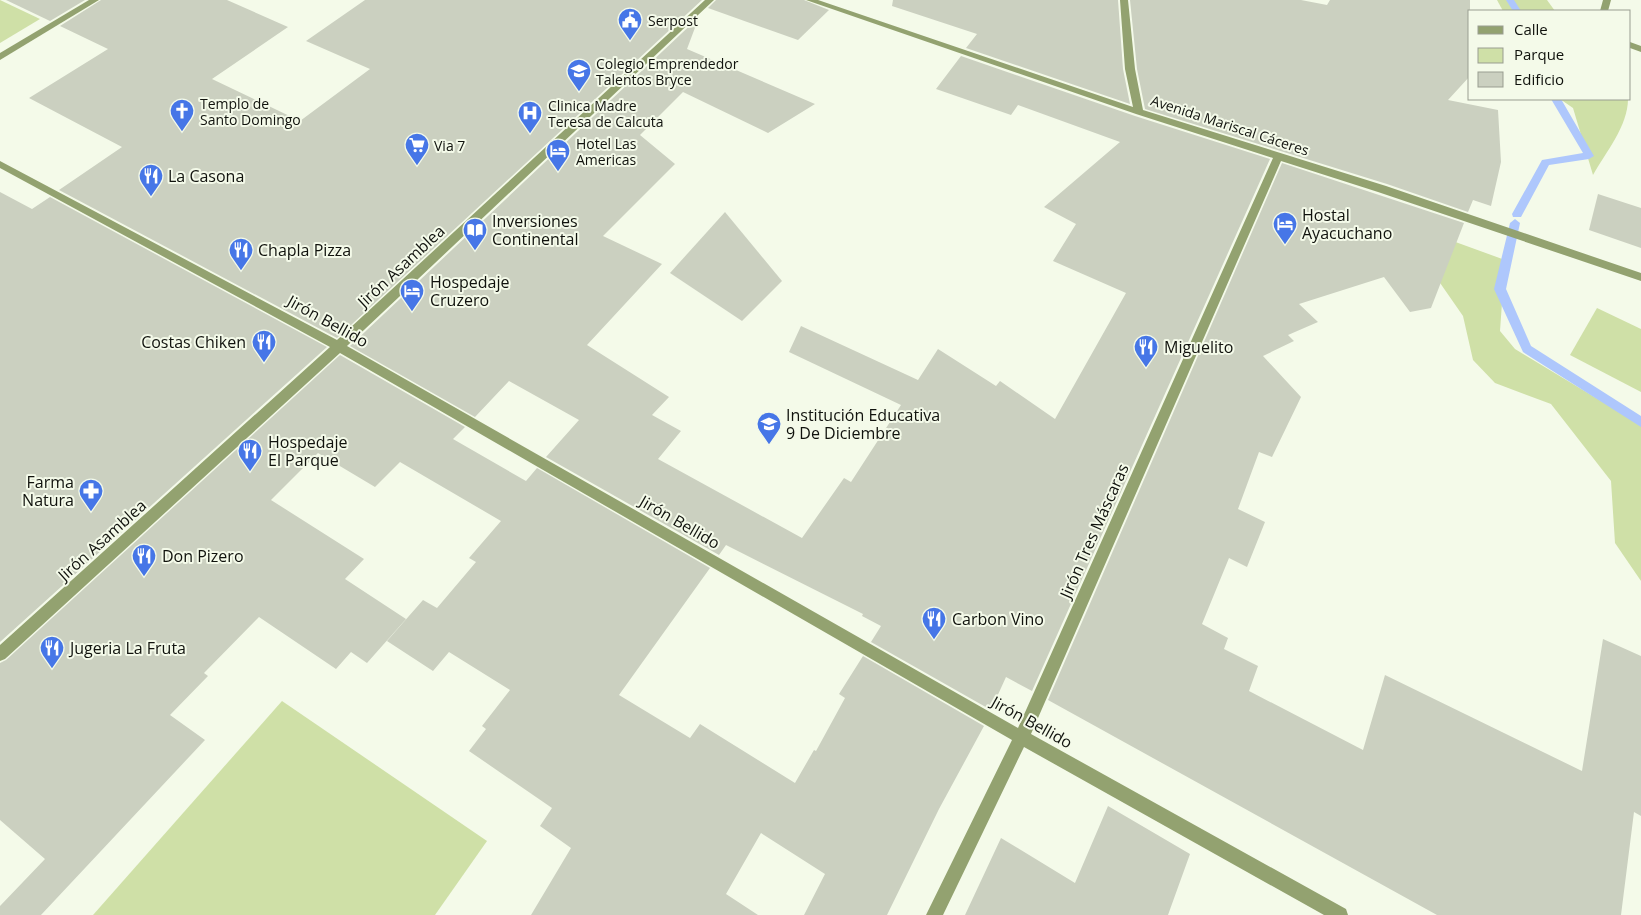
<svg xmlns="http://www.w3.org/2000/svg" width="1641" height="915" font-family="'Open Sans',sans-serif">
<style>
.green{fill:#cfe0a7}
.lines{fill:none;stroke-linecap:round;stroke-linejoin:round}
.stream{fill:#aec7fc;fill-rule:evenodd}
.building{fill:#cbd0c0}
.minor{fill:#93a270;fill-rule:evenodd}
.labels{text-anchor:middle;dominant-baseline:central;stroke-width:4;stroke-linejoin:round;paint-order:stroke}
.far-poi-label{font-size:14px;fill:#10120d;stroke:#f4fae9;text-anchor:start}
.far-street-label{font-size:14px;fill:#10120d;stroke:#f4fae9}
.poi-label{font-size:16px;fill:#10120d;stroke:#f4fae9;text-anchor:start}
.street-label{font-size:16px;fill:#10120d;stroke:#f4fae9}
</style>
<rect width="100%" height="100%" fill="#f4fae9"/>
<!-- green -->
<g class="green">
<polygon points="0,0 40,19 0,43"/>
<polygon points="1497,0 1547,0 1555,11 1503,11"/>
<path d="M1560 99H1628C1628 126 1606 152 1593 175L1573 108Z"/>
<polygon points="1439,236 1505,260 1500,331 1515,349 1641,425 1641,581 1615,543 1611,481 1551,404 1495,383 1473,360 1463,316 1438,280"/>
<polygon points="1597,308 1641,329 1641,392 1570,355"/>
<polygon points="282,701 487,841 435,915 93,915"/>
</g>
<g class="lines">
<!-- stream -->
<g class="stream">
<polygon points="1506,0 1514,0 1521,11 1513,11"/>
<polygon points="1551,99 1561,99 1594,156 1589,159 1549,165 1521,217 1513,217 1512,214 1542,160 1583,153"/>
<polygon points="1515,219 1520,223 1506,289 1531,346 1641,416 1641,427 1523,352 1494,289 1510,223"/>
</g>
</g>
<!-- building -->
<g class="building">
<polygon points="6,0 85,0 50,21"/>
<polygon points="101,0 227,0 288,27 212,79 300,121 370,69 306,41 365,0 702,0 337,338 59,190 122,147 29,98 108,49 60,26"/>
<polygon points="716,0 804,0 829,10 798,40 708,8"/>
<polygon points="893,0 1118,0 1123,69 1130,104 966,48 977,34 892,6"/>
<polygon points="1130,0 1301,0 1327,5 1330,0 1470,0 1470,76 1448,100 1498,110 1501,162 1491,206 1473,200 1468,212 1387,184 1145,109 1137,69"/>
<polygon points="699,17 687,49 815,104 768,133 683,92 640,135 675,164 603,236 662,264 587,345 669,397 652,415 681,431 658,459 802,538 844,478 851,482 901,405 789,352 801,326 918,380 938,349 996,386 1000,381 1055,419 1126,293 1053,261 1076,224 1044,207 1120,142 1018,105 1011,115 936,89 961,56 1135,116 1270,159 1032,691 1006,677 991,710 871,642 881,626 862,616 863,614 726,545 719,555 546,457 579,420 509,381 475,417 350,346"/>
<polygon points="1282,163 1464,223 1431,308 1410,312 1384,277 1299,304 1318,322 1288,335 1294,341 1263,356 1301,397 1272,457 1259,452 1238,509 1265,522 1247,567 1229,558 1202,624 1228,638 1224,649 1258,666 1249,691 1363,750 1385,675 1582,771 1603,639 1641,656 1641,816 1634,812 1621,915 1437,915 1048,700"/>
<polygon points="0,192 32,209 50,197 327,347 0,642"/>
<polygon points="1598,194 1641,208 1641,248 1589,230"/>
<polygon points="725,212 782,281 742,321 670,273"/>
<polygon points="340,355 465,427 453,439 526,481 537,468 710,568 619,695 690,738 700,724 795,783 814,750 816,751 845,698 839,694 863,656 984,726 939,809 887,915 804,915 825,874 761,833 726,894 758,915 531,915 571,848 540,826 552,808 469,751 486,729 482,726 510,690 449,652 433,671 387,641 423,600 437,608 476,562 469,558 501,521 400,462 375,487 318,453 271,500 364,559 345,579 406,619 367,663 351,652 336,669 259,617 204,673 208,676 170,715 205,740 41,915 0,915 0,906 45,859 0,820 0,663 6,660"/>
<polygon points="1108,806 1190,854 1168,915 965,915 1001,838 1075,883"/>
</g>
<g class="lines">
<!-- minor -->
<g class="minor">
<polygon points="89,0 99,0 0,60 0,53"/>
<polygon points="705,0 714,0 347,346 1018,728 1273,158 1136,114 806,0 818,0 1133,107 1125,69 1120,0 1128,0 1135,69 1143,110 1386,186 1641,273 1641,281 1378,192 1281,161 1031,734 1346,909 1348,915 1324,915 1024,747 943,915 926,915 1012,740 340,353 5,659 0,661 0,645 330,347 0,168 0,161 337,340"/>
<polygon points="1603,0 1611,0 1608,11 1600,11"/>
<polygon points="1630,42 1641,46 1641,52 1630,48"/>
</g>
</g>
<!-- icons -->
<defs>
<symbol id="civic-pin" viewBox="-11 -11 22 30"><path d="M0 17L-7.5 6A9.5 9.5 0 1 1 7.5 6Z" fill="#4676e7" stroke="#f4fae9"/><path d="M-.6-6.5H3V-4.5H.6V-3L4-1V1h2V6H-6V1h2V-1L-.6-3ZM-1.2 2.5V6h2.4V2.5Z" fill="#fff"/></symbol>
<symbol id="school-pin" viewBox="-11 -11 22 30"><path d="M0 17L-7.5 6A9.5 9.5 0 1 1 7.5 6Z" fill="#4676e7" stroke="#f4fae9"/><path d="M0-5L7-2L0 1L-7-2ZM-4 1L0 2.5L4 1V4Q0 6-4 4Z" fill="#fff"/></symbol>
<symbol id="church-pin" viewBox="-11 -11 22 30"><path d="M0 17L-7.5 6A9.5 9.5 0 1 1 7.5 6Z" fill="#4676e7" stroke="#f4fae9"/><path d="M-1.2-6h2.4v3.5h3.3v2.4h-3.3V6h-2.4V-.1h-3.3v-2.4h3.3Z" fill="#fff"/></symbol>
<symbol id="hospital-pin" viewBox="-11 -11 22 30"><path d="M0 17L-7.5 6A9.5 9.5 0 1 1 7.5 6Z" fill="#4676e7" stroke="#f4fae9"/><path d="M-5-5h3v3.5h4V-5h3V5h-3V1.5h-4V5h-3Z" fill="#fff"/></symbol>
<symbol id="supermarket-pin" viewBox="-11 -11 22 30"><path d="M0 17L-7.5 6A9.5 9.5 0 1 1 7.5 6Z" fill="#4676e7" stroke="#f4fae9"/><path d="M-6-5.5h2.5l.6 2H6L4.5 2H-2.5L-4.4-4H-6ZM-1.5 3.2a1.3 1.3 0 1 0 .1 0ZM3 3.2a1.3 1.3 0 1 0 .1 0Z" fill="#fff"/></symbol>
<symbol id="hotel-pin" viewBox="-11 -11 22 30"><path d="M0 17L-7.5 6A9.5 9.5 0 1 1 7.5 6Z" fill="#4676e7" stroke="#f4fae9"/><path d="M-6-4.5h1.5V1H6V5H4.5V3h-9V5H-6ZM-4 0a1.8 1.8 0 1 1 3.6 0ZM.5 0V-2.5h3Q6-2.5 6 0Z" fill="#fff"/></symbol>
<symbol id="restaurant-pin" viewBox="-11 -11 22 30"><path d="M0 17L-7.5 6A9.5 9.5 0 1 1 7.5 6Z" fill="#4676e7" stroke="#f4fae9"/><path d="M-5-6h1v4h1v-4h1v4h1v-4h1v5L-1.5 .5V6h-2V.5L-5-1ZM5-6V6H3V1.5H1.5Q1.5-4 5-6Z" fill="#fff"/></symbol>
<symbol id="library-pin" viewBox="-11 -11 22 30"><path d="M0 17L-7.5 6A9.5 9.5 0 1 1 7.5 6Z" fill="#4676e7" stroke="#f4fae9"/><path d="M-6-4Q-3-5.5-.7-3.5V5Q-3 3-6 4ZM6-4Q3-5.5 .7-3.5V5Q3 3 6 4Z" fill="#fff"/></symbol>
<symbol id="pharmacy-pin" viewBox="-11 -11 22 30"><path d="M0 17L-7.5 6A9.5 9.5 0 1 1 7.5 6Z" fill="#4676e7" stroke="#f4fae9"/><path d="M-2-6h4v4h4v4h-4v4h-4v-4h-4v-4h4Z" fill="#fff"/></symbol>
</defs>
<g fill-rule="evenodd">
<use href="#civic-pin" x="616" y="6" width="28" height="38"/>
<use href="#school-pin" x="565" y="57" width="28" height="38"/>
<use href="#church-pin" x="168" y="97" width="28" height="38"/>
<use href="#hospital-pin" x="516" y="99" width="28" height="38"/>
<use href="#supermarket-pin" x="403" y="131" width="28" height="38"/>
<use href="#hotel-pin" x="544" y="137" width="28" height="38"/>
<use href="#restaurant-pin" x="137" y="162" width="28" height="38"/>
<use href="#hotel-pin" x="1271" y="210" width="28" height="38"/>
<use href="#library-pin" x="461" y="216" width="28" height="38"/>
<use href="#restaurant-pin" x="227" y="236" width="28" height="38"/>
<use href="#hotel-pin" x="398" y="277" width="28" height="38"/>
<use href="#restaurant-pin" x="250" y="328" width="28" height="38"/>
<use href="#restaurant-pin" x="1132" y="333" width="28" height="38"/>
<use href="#school-pin" x="755" y="410" width="28" height="38"/>
<use href="#restaurant-pin" x="236" y="437" width="28" height="38"/>
<use href="#pharmacy-pin" x="77" y="477" width="28" height="38"/>
<use href="#restaurant-pin" x="130" y="542" width="28" height="38"/>
<use href="#restaurant-pin" x="920" y="605" width="28" height="38"/>
<use href="#restaurant-pin" x="38" y="634" width="28" height="38"/>
</g>
<g class="labels">
<!-- far-poi labels -->
<g class="far-poi-label">
<text x="648" y="20">Serpost</text>
<text x="596" y="63">Colegio Emprendedor<tspan x="596" dy="16">Talentos Bryce</tspan></text>
<text x="200" y="103">Templo de<tspan x="200" dy="16">Santo Domingo</tspan></text>
<text x="548" y="105">Clinica Madre<tspan x="548" dy="16">Teresa de Calcuta</tspan></text>
<text x="576" y="143">Hotel Las<tspan x="576" dy="16">Americas</tspan></text>
<text x="434" y="145">Via 7</text>
</g>
<!-- far-street labels -->
<g class="far-street-label">
<text transform="translate(1230 125) rotate(18)">Avenida Mariscal Cáceres</text>
</g>
<!-- poi labels -->
<g class="poi-label">
<text x="168" y="176">La Casona</text>
<text x="1302" y="215">Hostal<tspan x="1302" dy="18">Ayacuchano</tspan></text>
<text x="492" y="221">Inversiones<tspan x="492" dy="18">Continental</tspan></text>
<text x="258" y="250">Chapla Pizza</text>
<text x="430" y="282">Hospedaje<tspan x="430" dy="18">Cruzero</tspan></text>
<text x="246" y="342" text-anchor="end">Costas Chiken</text>
<text x="1164" y="347">Miguelito</text>
<text x="786" y="415">Institución Educativa<tspan x="786" dy="18">9 De Diciembre</tspan></text>
<text x="268" y="442">Hospedaje<tspan x="268" dy="18">El Parque</tspan></text>
<text x="74" y="482" text-anchor="end">Farma<tspan x="74" dy="18">Natura</tspan></text>
<text x="162" y="556">Don Pizero</text>
<text x="952" y="619">Carbon Vino</text>
<text x="70" y="648">Jugeria La Fruta</text>
</g>
<!-- street labels -->
<g class="street-label">
<text transform="translate(401 266) rotate(-43)">Jirón Asamblea</text>
<text transform="translate(328 321) rotate(29)">Jirón Bellido</text>
<text transform="translate(680 522) rotate(30)">Jirón Bellido</text>
<text transform="translate(1094 531) rotate(-66)">Jirón Tres Máscaras</text>
<text transform="translate(102 540) rotate(-42)">Jirón Asamblea</text>
<text transform="translate(1032 722) rotate(29)">Jirón Bellido</text>
</g>
</g>
<!-- legend -->
<rect x="1468" y="10" width="162" height="90" fill="#f4fae9" stroke="#999d91"/>
<rect x="1478" y="26" width="25" height="8" fill="#93a270" stroke="#999d91"/>
<text x="1514" y="35" font-size="15" fill="#10120d">Calle</text>
<rect x="1478" y="48" width="25" height="15" fill="#cfe0a7" stroke="#999d91"/>
<text x="1514" y="60" font-size="15" fill="#10120d">Parque</text>
<rect x="1478" y="72" width="25" height="15" fill="#cbd0c0" stroke="#999d91"/>
<text x="1514" y="85" font-size="15" fill="#10120d">Edificio</text>
</svg>
